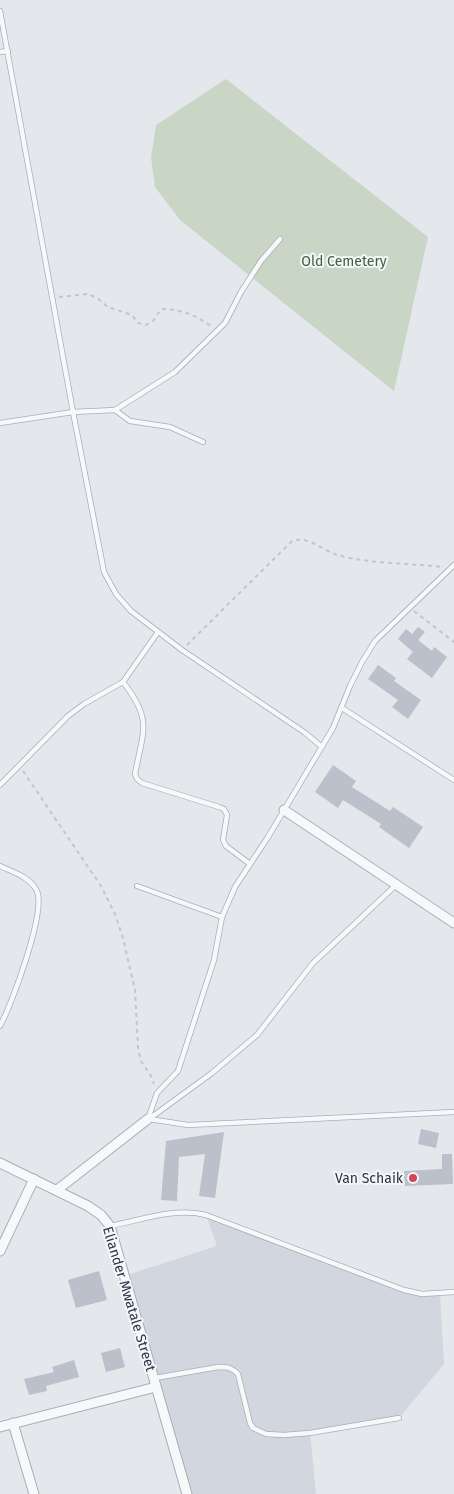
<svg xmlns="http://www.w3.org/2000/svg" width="454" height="1494" font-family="'Fira Sans',sans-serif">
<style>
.built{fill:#d2d6de}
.green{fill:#c9d6c5}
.building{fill:#bbc0ca}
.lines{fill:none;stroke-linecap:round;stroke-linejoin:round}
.lane-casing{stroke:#a9aeb7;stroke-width:6}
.street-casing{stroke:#a9aeb7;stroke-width:11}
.path{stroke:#c2c5cb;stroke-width:2;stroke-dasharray:4 4;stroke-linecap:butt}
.lane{stroke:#f7f8fa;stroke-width:4.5}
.street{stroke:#f7f8fa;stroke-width:9}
.poi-dot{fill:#d1495b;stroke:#f4f6f9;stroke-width:2}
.labels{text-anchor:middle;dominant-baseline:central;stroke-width:4;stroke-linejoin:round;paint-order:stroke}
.park-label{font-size:14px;fill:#3f6138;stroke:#f4f6f9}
.poi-label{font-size:14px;fill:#2b3445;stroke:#f4f6f9;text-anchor:end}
.street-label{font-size:14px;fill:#2b3445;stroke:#f4f6f9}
</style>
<rect width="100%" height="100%" fill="#e4e7ec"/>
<!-- built -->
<polygon class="built" points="206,1215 404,1290 440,1294 444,1364 399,1418 310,1433 316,1494 187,1494 124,1276 217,1246"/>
<!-- green -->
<polygon class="green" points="226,79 428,237 394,391 180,220 155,187 151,157 156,125"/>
<!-- building -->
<g class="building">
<polygon points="418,627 425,632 418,640 432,651 434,647 447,657 432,678 407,659 413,652 398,639 406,629 412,634"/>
<polygon points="378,665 396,678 394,681 421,700 408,719 392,707 398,700 368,679"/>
<polygon points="333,765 356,781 352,787 390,811 393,807 423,827 409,848 379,827 381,824 343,800 338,808 315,792"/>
<polygon points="421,1129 439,1133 436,1148 418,1144"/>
<polygon points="224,1132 215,1198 199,1196 205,1154 179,1157 177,1201 161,1200 166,1141"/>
<polygon points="442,1154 452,1154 453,1184 405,1186 404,1171 442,1169"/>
<polygon points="99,1271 107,1300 76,1308 68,1280"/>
<polygon points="120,1348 125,1367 106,1372 101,1353"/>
<polygon points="74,1360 79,1377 46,1386 47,1391 29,1395 24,1379 54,1372 52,1367"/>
</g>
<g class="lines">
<defs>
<g id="lane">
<polyline points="0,11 73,412 104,572 116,594 131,611 182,650 304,732 322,747"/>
<polyline points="0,52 8,51"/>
<polyline points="115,410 130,421 170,427 203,442"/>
<polyline points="0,423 73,412 115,410 175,372 225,323 241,292 261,261 280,239"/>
<path d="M123 682C153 720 143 731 135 774L137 779 142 783 219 807 224 809 227 815 223 840 226 846 250 864"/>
<polyline points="342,708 454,780"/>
<polyline points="0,785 68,716 84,704 123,682 158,632"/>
<path d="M0 866C13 872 30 877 37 891 46 912 12 1004 0 1026"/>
<polyline points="137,886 222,917"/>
<polyline points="148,1119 157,1093 178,1071 214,960 222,917 235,887 268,837 333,728 350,686 362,662 375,641 454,565"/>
<polyline points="149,1119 212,1073 257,1035 313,963 396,885"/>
<polyline points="149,1119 188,1125 454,1112"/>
<path d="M110 1226C141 1220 175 1207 206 1215L404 1290 422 1294 454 1292"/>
<path d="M155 1378 218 1367C227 1367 231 1367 238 1374L250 1423 253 1428 266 1434 284 1435 310 1433 399 1418"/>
</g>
<g id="street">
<polyline points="284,810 454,923"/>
<polyline points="0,1163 88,1206 101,1215 110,1226 187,1494"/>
<polyline points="57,1190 148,1119"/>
<polyline points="0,1251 34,1179"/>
<polyline points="13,1423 34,1494"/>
<polyline points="0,1427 156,1387"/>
</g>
</defs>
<!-- lane casing -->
<use href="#lane" class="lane-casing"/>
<!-- street casing -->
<use href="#street" class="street-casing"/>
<!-- path -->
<g class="path">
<path d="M59 297 88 294 97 298 108 307 132 315 138 323 146 325 153 321 161 309C185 310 192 314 211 326"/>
<polyline points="414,611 454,642"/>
<path d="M187 645 292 541C308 535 323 551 338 555 368 564 410 563 442 567"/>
<polyline points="23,771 101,886 115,914 123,938 135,990 138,1048 141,1061 151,1076 154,1084"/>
</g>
<!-- lane -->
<use href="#lane" class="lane"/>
<!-- street -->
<use href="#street" class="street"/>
</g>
<!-- markers -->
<circle class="poi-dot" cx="413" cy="1178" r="5"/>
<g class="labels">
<!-- park labels -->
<g class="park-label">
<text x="344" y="261">Old Cemetery</text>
</g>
<!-- poi labels -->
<g class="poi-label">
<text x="403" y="1178">Van Schaik</text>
</g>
<!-- street labels -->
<g class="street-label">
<text transform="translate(129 1299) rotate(73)">Eliander Mwatale Street</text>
</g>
</g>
</svg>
